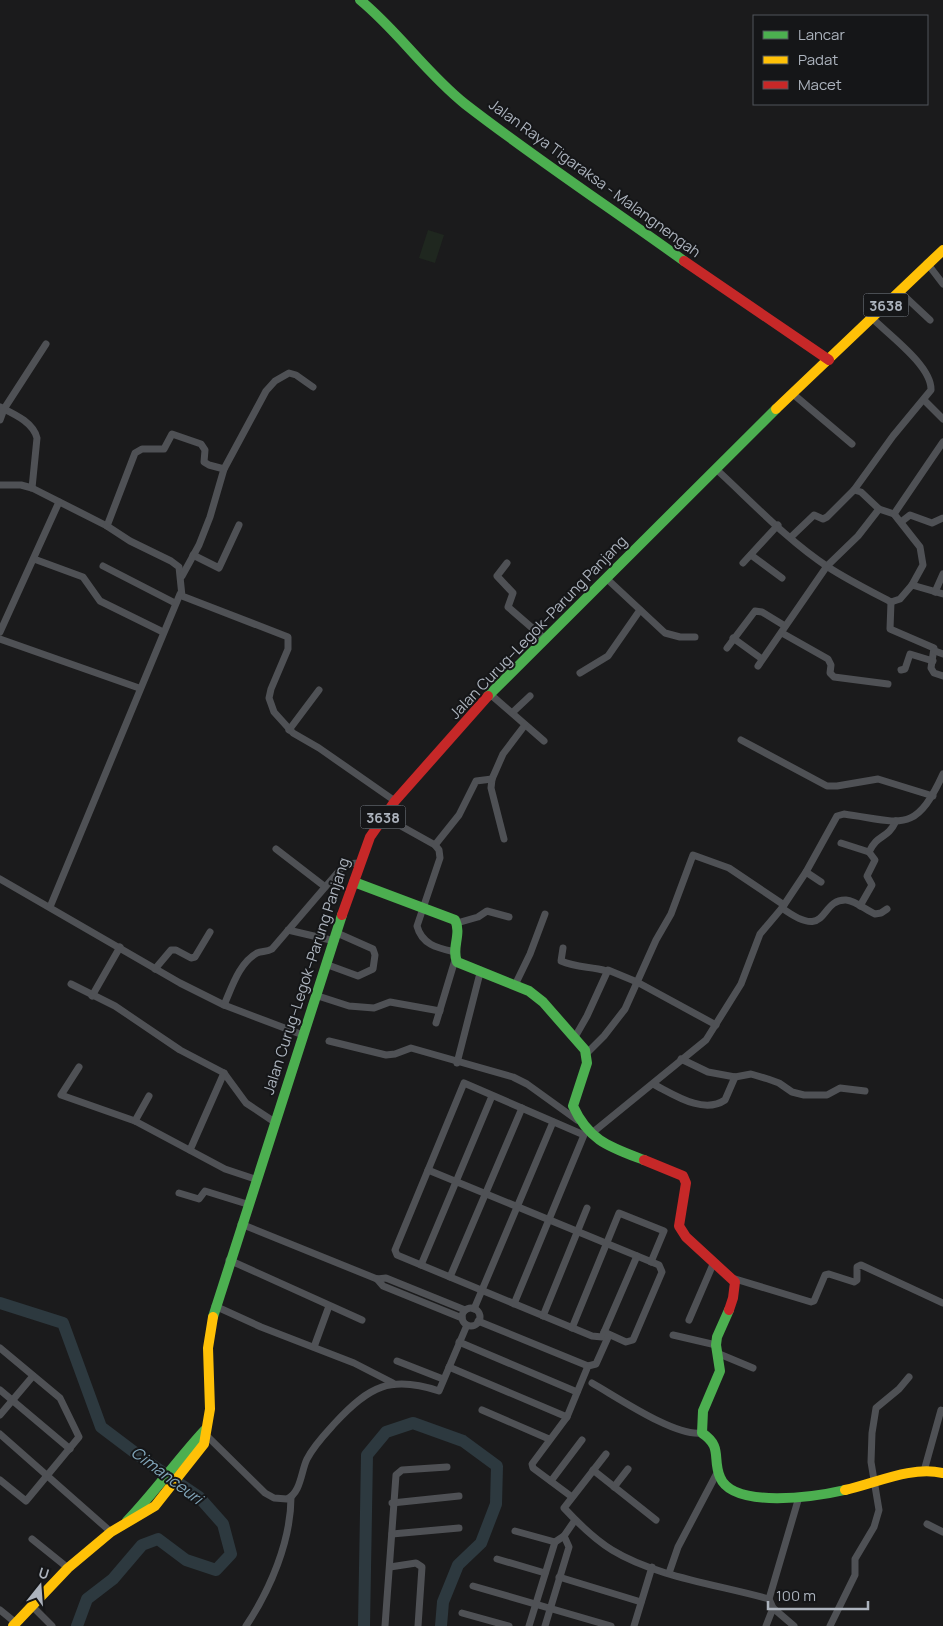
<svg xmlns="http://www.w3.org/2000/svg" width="943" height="1626" font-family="Manrope,sans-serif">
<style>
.green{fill:#1f271f}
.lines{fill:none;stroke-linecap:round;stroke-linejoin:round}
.river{stroke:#2d393f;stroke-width:12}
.street{stroke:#4f5155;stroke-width:7}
.fast{stroke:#4caf50;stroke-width:10}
.slow{stroke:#ffc107;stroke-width:10}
.jam{stroke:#c62828;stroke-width:10}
.labels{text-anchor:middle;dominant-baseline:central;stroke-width:4;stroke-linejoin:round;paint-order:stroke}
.shield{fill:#151618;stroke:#7f848c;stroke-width:1}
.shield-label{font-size:14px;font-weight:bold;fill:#acb3bd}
.street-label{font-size:15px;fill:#acb3bd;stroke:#151618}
.water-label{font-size:16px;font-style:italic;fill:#81a6ba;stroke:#151618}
</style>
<rect width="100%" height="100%" fill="#1b1b1c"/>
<!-- green -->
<polygon class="green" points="428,230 444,235 435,263 419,258"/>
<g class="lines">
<!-- river -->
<g class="river">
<polyline points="0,1303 63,1323 101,1427 146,1461 199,1497 223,1524 231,1554 216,1570 186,1560 158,1539 142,1545 113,1579 87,1599 77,1626"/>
<polyline points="364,1626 367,1455 386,1432 413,1423 463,1441 497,1466 496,1504 481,1543 458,1565 443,1602 441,1626"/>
</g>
<!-- street -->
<g class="street">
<polyline points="927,263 943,284"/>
<polyline points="899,291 930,320"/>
<path d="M872 318C889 335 932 366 931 390L893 436 854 490 861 492 879 509 894 514 920 547 923 565 912 585"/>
<polyline points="793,394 852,444"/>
<polyline points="924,400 943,419"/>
<path d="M0 407C14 414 33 422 37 438L32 488"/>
<polyline points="0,420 4,409 46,344"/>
<path d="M716 469C752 502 787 540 828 567 848 580 870 591 891 602L900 599 912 585 943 594"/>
<polyline points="0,485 21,485 32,488 107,526 130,541 171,561 179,567 182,596 288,637 288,649 271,689 269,698 274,712 293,733 319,748 395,801"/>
<polyline points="894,514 943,442"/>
<polyline points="901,522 910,515 932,523 943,518"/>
<polyline points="107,526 135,453 142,449 164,449 172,434 201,444 205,450 204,462 209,465 224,469"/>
<polyline points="791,537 814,515 823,519 827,517 854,490"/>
<polyline points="193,555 219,568 239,525"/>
<polyline points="751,555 782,578"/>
<polyline points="34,559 83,577 100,601 163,632"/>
<polyline points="507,563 497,576 513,593 508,607 546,640"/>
<polyline points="743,563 778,525"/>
<polyline points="103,566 175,603"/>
<polyline points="182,576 199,545 210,517 224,469 266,391 275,381 289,373 296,375 313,387"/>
<polyline points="606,578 665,633 680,637 695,637"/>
<polyline points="935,592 943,574"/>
<polyline points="891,602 890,629 934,648 931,668 934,673 943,676"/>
<polyline points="0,632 59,502"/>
<polyline points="782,633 828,659 831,665 830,673 834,677 888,684"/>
<polyline points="733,638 762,659"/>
<polyline points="0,639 139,688"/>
<polyline points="727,648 755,611 762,612 785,626"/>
<polyline points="935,651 943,654"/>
<polyline points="758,666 827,566 858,536 879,509"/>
<polyline points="901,670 905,669 910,654 933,661"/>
<polyline points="580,673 608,656 640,610"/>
<polyline points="490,694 544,741"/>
<polyline points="513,712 530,696"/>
<polyline points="289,730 319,690"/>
<polyline points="741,740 827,786 837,786 878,779 933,796"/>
<path d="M383 816 435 845 439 850 440 858 417 926C422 945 438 948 455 952"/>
<polyline points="504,839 491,788 492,779 503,754 525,725"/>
<polyline points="841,843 869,852"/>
<polyline points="435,845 459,815 476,781 492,779"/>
<polyline points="276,849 324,886"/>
<polyline points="806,872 821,882"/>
<polyline points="0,879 180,983 224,1005 303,1035"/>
<path d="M860 906 872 885 867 876 875 860 869 852C878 833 887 840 896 821"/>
<polyline points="50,907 180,594"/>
<path d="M782 908C830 943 818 899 846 900 856 901 866 910 875 914L881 913 887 909"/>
<polyline points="457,923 478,917 487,911 509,917"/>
<polyline points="288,930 335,941"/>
<path d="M563 948 561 961C577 968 590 966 607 971"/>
<polyline points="328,965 358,976 373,969 375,955 373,949 337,933"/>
<polyline points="155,969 171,950 176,950 191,958 195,957 210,932"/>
<polyline points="71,984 115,1006 180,1050 224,1073 246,1103 273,1121"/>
<polyline points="515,985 530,954 545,914"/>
<polyline points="92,996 120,947"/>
<polyline points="318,996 349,1006 374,1008 390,1002 440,1011"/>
<path d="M224 1005C232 987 239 963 257 953 262 951 267 952 272 949L345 864 359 863"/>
<polyline points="436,1023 455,960"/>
<polyline points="575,1037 587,1016 608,970 637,982 716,1025"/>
<polyline points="329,1041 386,1055 395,1054 411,1048 513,1077 527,1084 577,1120"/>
<polyline points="587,1053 604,1036 625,1009 656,940 671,914 693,855 729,868 784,905"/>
<polyline points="681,1059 708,1072 735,1077 751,1074 768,1079 779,1083 792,1092 804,1095 827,1095 840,1088 865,1091"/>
<polyline points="457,1063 480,973"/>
<polyline points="79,1067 61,1095 135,1121 225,1169 255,1179"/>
<path d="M653 1084C673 1094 703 1115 725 1100L735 1077"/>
<polyline points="135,1121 149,1096"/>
<path d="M592 1133 706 1040 741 984 760 934 782 908 806 872 837 816 844 814C902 822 915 835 943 774"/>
<polyline points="190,1150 224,1073"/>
<polyline points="428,1170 659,1265 662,1272 633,1340 626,1342 604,1332"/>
<polyline points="179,1193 199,1199 205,1191 247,1204"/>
<polyline points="241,1224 377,1279 386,1278 465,1310"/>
<polyline points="229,1260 362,1320"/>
<polyline points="421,1265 492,1096"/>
<polyline points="450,1277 522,1108"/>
<polyline points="732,1278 811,1302 814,1301 825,1275 829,1274 854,1282 857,1280 857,1267 861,1265 943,1303"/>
<polyline points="377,1279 383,1286 462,1318"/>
<polyline points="514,1304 584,1135 464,1083 395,1250 397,1255 592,1336 602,1337 637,1256"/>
<polyline points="215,1306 261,1327 354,1363 393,1383"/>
<circle cx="471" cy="1317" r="9"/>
<polyline points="474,1309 553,1122"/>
<polyline points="543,1316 587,1208"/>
<polyline points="689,1320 714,1262"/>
<polyline points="478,1321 588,1366"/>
<polyline points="572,1328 619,1213 664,1231 651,1262"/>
<polyline points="673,1335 716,1345"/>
<polyline points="459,1342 577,1392"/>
<polyline points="314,1347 329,1306"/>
<polyline points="0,1348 60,1398 79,1437 26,1501 0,1480"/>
<polyline points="717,1353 753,1368"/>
<polyline points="397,1361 443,1379"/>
<polyline points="449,1367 567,1417"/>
<path d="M592 1383C617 1397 675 1437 702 1433"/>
<polyline points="0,1390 70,1449"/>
<polyline points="482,1410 549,1439"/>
<polyline points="0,1415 33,1376"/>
<path d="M204 1433 265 1493 274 1498 287 1499C301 1493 301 1471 307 1459 314 1445 325 1434 335 1423 369 1386 391 1375 439 1391L467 1325"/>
<polyline points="0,1434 111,1532"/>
<path d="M606 1454 564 1508C578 1523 594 1539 612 1550 656 1577 720 1585 769 1599L773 1608 794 1626"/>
<polyline points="593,1470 656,1520"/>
<polyline points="924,1471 941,1410"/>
<polyline points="551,1481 582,1440"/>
<polyline points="614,1487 628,1469"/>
<polyline points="572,1497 533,1468 532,1464 567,1417 588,1366 596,1364 609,1335"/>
<polyline points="392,1503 459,1496"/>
<polyline points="927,1524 943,1532"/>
<polyline points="515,1531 555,1542"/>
<polyline points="392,1534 459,1528"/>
<polyline points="32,1539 68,1568"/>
<polyline points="497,1559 545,1573"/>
<polyline points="390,1567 416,1563 422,1567 418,1626"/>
<polyline points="669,1573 678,1547 717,1473"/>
<polyline points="559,1577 641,1602"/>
<polyline points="473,1586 611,1626"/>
<polyline points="769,1599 799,1497"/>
<polyline points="32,1606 52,1626"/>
<polyline points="0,1610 16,1623"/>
<polyline points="462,1613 509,1626"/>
<path d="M246 1626C270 1590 291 1541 291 1497"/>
<polyline points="385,1626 396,1475 402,1470 447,1467"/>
<polyline points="529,1626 555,1542 564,1536 575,1520"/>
<polyline points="545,1626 569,1547 564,1536"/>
<polyline points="634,1626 652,1567"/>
<polyline points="766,1626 773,1608"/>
<polyline points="830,1626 855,1575 855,1559 874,1527 879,1510 871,1462 872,1433 876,1408 899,1389 909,1377"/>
</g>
<!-- fast -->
<g class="fast">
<path d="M360 0C398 31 426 73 465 104 536 159 612 209 684 261"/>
<polyline points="488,696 776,409"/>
<path d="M354 882 455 920C462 934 451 948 457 962L529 991 543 1002 585 1050 587 1063 573 1106C589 1141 610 1147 644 1160"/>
<path d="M729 1310 717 1337 716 1345 720 1371 703 1411 702 1433C723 1447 712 1458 720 1477 733 1510 819 1496 845 1490"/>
<polyline points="213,1317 342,915"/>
<path d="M127 1521C155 1492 178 1459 205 1430"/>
</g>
<!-- slow -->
<g class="slow">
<polyline points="776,409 943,250"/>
<path d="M845 1490C877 1483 910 1466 943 1473"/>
<polyline points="13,1626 68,1568 111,1532 155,1506 204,1444 210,1409 208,1348 213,1317"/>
</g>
<!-- jam -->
<g class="jam">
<polyline points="684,261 829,360"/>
<polyline points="342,915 370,837 395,801 488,696"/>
<polyline points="644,1160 683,1176 686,1183 679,1226 686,1237 735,1282 733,1298 729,1310"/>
</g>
</g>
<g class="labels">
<!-- shield labels -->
<g class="shield">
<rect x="863.5" y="293.5" width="45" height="23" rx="4"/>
<rect x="360.5" y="805.5" width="45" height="23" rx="4"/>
</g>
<g class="shield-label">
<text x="886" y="305">3638</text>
<text x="383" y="817">3638</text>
</g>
<!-- street labels -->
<g class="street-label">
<text transform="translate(595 178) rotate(36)">Jalan Raya Tigaraksa - Malangnengah</text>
<text transform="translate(538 627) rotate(-46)">Jalan Curug–Legok–Parung Panjang</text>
<text transform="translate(306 976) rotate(-72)">Jalan Curug–Legok–Parung Panjang</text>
</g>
<!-- water labels -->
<g class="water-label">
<text transform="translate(167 1475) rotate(37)">Cimanceuri</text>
</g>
</g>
<!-- legend -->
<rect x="753" y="15" width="175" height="90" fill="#151618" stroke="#51555a"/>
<rect x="763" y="31" width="25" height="8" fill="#4caf50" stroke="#51555a"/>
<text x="798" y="40" font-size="15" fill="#acb3bd">Lancar</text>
<rect x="763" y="56" width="25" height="8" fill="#ffc107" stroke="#51555a"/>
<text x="798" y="65" font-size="15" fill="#acb3bd">Padat</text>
<rect x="763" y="81" width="25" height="8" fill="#c62828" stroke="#51555a"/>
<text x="798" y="90" font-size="15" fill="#acb3bd">Macet</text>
<!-- north arrow -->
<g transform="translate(40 1586) rotate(17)" stroke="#151618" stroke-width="4" paint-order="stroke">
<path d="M0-4L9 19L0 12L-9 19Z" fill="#acb3bd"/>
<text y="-8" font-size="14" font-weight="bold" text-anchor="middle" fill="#acb3bd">U</text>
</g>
<!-- scale -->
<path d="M768 1601v8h100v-8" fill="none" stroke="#acb3bd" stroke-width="2.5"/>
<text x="776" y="1601" font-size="15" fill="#acb3bd" stroke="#151618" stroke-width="4" paint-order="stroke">100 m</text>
</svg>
